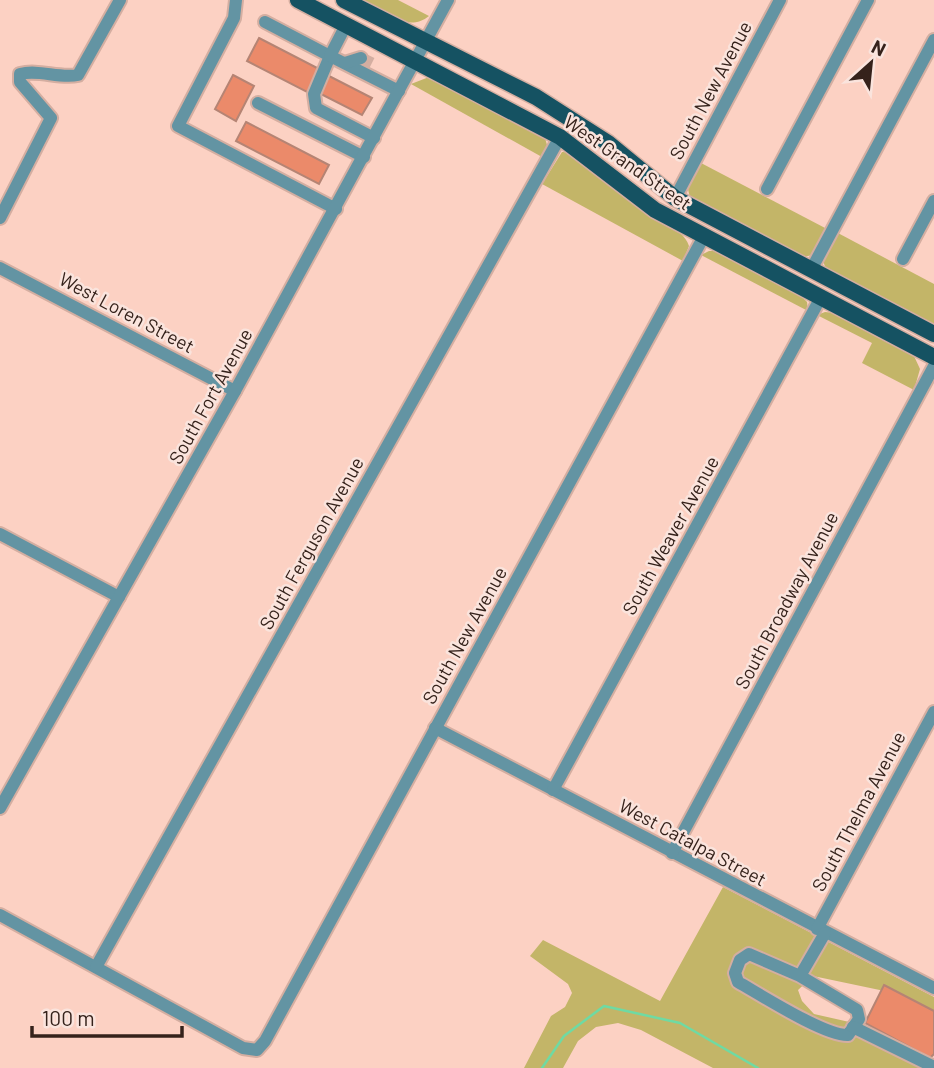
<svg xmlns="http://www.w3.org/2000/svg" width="934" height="1068" font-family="Barlow,sans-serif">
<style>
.green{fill:#c3b568}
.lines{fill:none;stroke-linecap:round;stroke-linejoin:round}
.stream{stroke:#6fdaa3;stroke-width:2.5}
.building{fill:#eb8a6a;stroke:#b58474;stroke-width:2}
.minor-tunnel{stroke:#d4aea1;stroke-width:12;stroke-dasharray:12 6;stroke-linecap:butt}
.minor-casing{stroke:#d4aea1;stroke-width:16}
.major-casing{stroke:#d4aea1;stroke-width:19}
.minor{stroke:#6394a3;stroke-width:12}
.major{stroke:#155262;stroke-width:16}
.labels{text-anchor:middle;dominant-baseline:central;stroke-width:5;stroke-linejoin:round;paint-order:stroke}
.street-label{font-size:19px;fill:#35221b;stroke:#fae4dd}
</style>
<rect width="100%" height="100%" fill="#fcd1c3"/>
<!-- green -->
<g class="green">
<path d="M358 0H398L429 16C408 34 378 10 358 0Z"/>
<polygon points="429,77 545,138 547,145 542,157 411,84"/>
<path d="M562 152C580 150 617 191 633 203 649 216 683 226 689 246L683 261 542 184Z"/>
<polygon points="701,163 827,229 812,255 804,257 690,198 688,189"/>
<polygon points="836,232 934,284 934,324 925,322 826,269 823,261"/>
<polygon points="709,251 717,251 800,295 807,302 808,311 701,255"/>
<polygon points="825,312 835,313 914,356 920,369 914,390 862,363 872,343 817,315"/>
<polygon points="723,887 934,997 934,1017 894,993 813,976 798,990 802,1001 814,1014 898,1033 890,1051 920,1065 919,1068 713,1068 641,1030 618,1023 596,1027 578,1041 563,1068 524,1068 551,1016 565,1007 572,993 568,984 530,956 543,940 660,1001"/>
</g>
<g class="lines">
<!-- stream -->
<polyline class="stream" points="542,1068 564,1036 604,1006 680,1023 758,1068"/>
</g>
<!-- building -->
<g class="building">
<polygon points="259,38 321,70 309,93 247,61"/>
<polygon points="233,75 254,86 236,121 215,109"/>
<polygon points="329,76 372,98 362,115 319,93"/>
<polygon points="246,122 329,165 319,184 236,141"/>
<polygon points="884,985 934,1011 934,1054 930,1058 865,1023"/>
</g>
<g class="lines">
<!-- minor-tunnel -->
<polyline class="minor-tunnel" points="361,58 375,65"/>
<defs>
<g id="minor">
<polyline points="236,0 234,18 178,126 336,209"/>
<polyline points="265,22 330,56 314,94 316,108 374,138"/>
<polyline points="346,25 330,56 399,91"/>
<polyline points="345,63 361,58"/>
<polyline points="258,103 364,157"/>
<polyline points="767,189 868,0"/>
<polyline points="675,198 780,0"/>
<path d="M0 218 51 118 20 82V74C39 69 59 79 78 75L120 0"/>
<polyline points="903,259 934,201"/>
<polyline points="0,268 235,391"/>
<polyline points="811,270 934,40"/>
<polyline points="0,534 119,597"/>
<polyline points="435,728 934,988"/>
<polyline points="553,790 820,299"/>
<polyline points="0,808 235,391 448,0"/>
<polyline points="672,853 934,366"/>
<polyline points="0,915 243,1048 257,1050 265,1041 703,238"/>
<polyline points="817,929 934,712"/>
<polyline points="96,967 560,137"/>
<path d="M800 976 857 1010 859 1019 848 1035C825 1036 761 995 738 982L735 973 740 960 749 954 800 976 825 933"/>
<polyline points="853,1027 934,1067"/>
</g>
<g id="major">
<polyline points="298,0 560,137 655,210 934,357"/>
<polyline points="344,0 536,97 608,143 675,198 934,334"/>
</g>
</defs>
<!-- minor casing -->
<use href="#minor" class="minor-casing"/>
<!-- major casing -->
<use href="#major" class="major-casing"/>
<!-- minor -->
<use href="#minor" class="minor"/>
<!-- major -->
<use href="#major" class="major"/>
</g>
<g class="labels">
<!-- street labels -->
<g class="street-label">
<text transform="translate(710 90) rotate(-62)">South New Avenue</text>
<text transform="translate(628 162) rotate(35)">West Grand Street</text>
<text transform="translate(127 312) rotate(28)">West Loren Street</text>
<text transform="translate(210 396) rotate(-61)">South Fort Avenue</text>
<text transform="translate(670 535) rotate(-61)">South Weaver Avenue</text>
<text transform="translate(311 543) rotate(-61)">South Ferguson Avenue</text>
<text transform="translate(786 600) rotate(-62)">South Broadway Avenue</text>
<text transform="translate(464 635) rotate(-61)">South New Avenue</text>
<text transform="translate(858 811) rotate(-62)">South Thelma Avenue</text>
<text transform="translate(693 842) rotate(28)">West Catalpa Street</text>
</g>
</g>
<!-- north arrow -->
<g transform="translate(871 63) rotate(27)" stroke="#fae4dd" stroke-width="5" paint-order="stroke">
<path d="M0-5L12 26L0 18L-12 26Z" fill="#35221b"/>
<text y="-10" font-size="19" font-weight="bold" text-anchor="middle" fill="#35221b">N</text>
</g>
<!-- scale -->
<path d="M32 1026v10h150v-10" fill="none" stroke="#35221b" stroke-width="3.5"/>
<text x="42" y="1026" font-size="21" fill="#35221b" stroke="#fae4dd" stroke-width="5" paint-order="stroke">100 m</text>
</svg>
